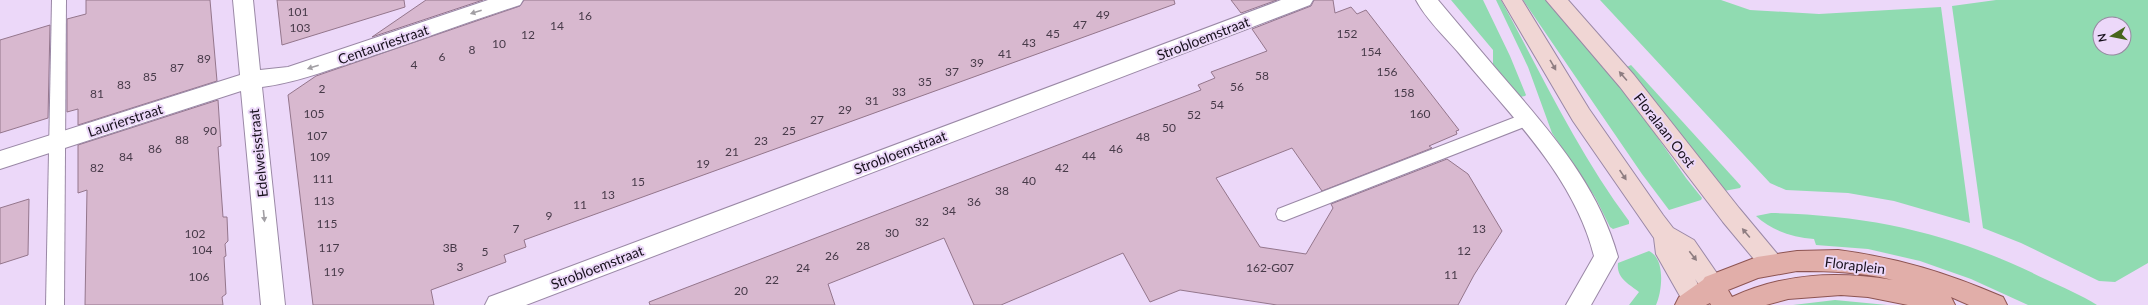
<svg xmlns="http://www.w3.org/2000/svg" width="2148" height="305" font-family="Lato,sans-serif">
<style>
.green{fill:#90dbb1;fill-rule:evenodd}
.building{fill:#d8b8cf;stroke:#94768c}
.lines{fill:none;stroke-linecap:round;stroke-linejoin:round}
.lane-casing{stroke:#9a88a6;stroke-width:2}
.street-casing{stroke:#9a88a6;stroke-width:2}
.secondary-casing{stroke:#9a88a6;stroke-width:2}
.primary-casing{stroke:#8d5452;stroke-width:2}
.lane{fill:#fff;fill-rule:evenodd}
.street{fill:#fff;fill-rule:evenodd}
.secondary{fill:#f0d6d4;fill-rule:evenodd}
.primary{fill:#e1aea9;fill-rule:evenodd}
.oneway{fill:#a29fa4}
.oneway2{fill:#8e7d81}
.labels{text-anchor:middle;dominant-baseline:central;stroke-width:4;stroke-linejoin:round;paint-order:stroke}
.number-label{font-size:12px;fill:#473a49}
.street-label{font-size:14px;fill:#17101c;stroke:#ecd8f9}
</style>
<rect width="100%" height="100%" fill="#ecd8f9"/>
<!-- green -->
<g class="green">
<polygon points="1451,0 1483,0 1510,56 1526,95 1525,96 1520,97 1493,64 1493,50"/>
<path d="M1496 0H1501C1542 75 1578 153 1629 221V224L1613 229 1610 227 1595 197 1552 133 1528 67Z"/>
<polygon points="1523,0 1548,0 1618,81 1686,178 1702,198 1701,200 1669,210 1642,174"/>
<polygon points="1600,0 1721,0 1750,10 1819,14 1941,7 1970,223 1894,201 1848,193 1786,190 1770,183"/>
<path d="M1996 0H2148V263L2115 282 2099 281 2021 243 1983 228 1952 6ZM2100 24H2124V48H2100Z"/>
<polygon points="1631,65 1741,186 1740,188 1724,191 1627,67"/>
<path d="M1771 213C1872 215 1955 234 2045 279 2062 287 2081 295 2097 305H2028L1971 279 1920 261 1868 249 1816 245 1814 239C1792 237 1772 231 1756 216Z"/>
<path d="M1649 251C1666 259 1662 292 1656 305H1629L1639 292C1629 284 1616 278 1618 263Z"/>
<polygon points="1835,300 1887,305 1793,305"/>
</g>
<!-- building -->
<g class="building">
<polygon points="86,0 210,0 217,81 78,125 78,109 67,112 67,19 86,14"/>
<polygon points="277,0 404,0 405,7 282,45"/>
<polygon points="426,0 483,0 372,37"/>
<polygon points="524,0 1174,0 1175,4 524,240 526,247 504,255 506,262 431,290 434,305 313,305 288,95 316,76 520,6"/>
<polygon points="1231,0 1277,0 1241,13"/>
<polygon points="1314,0 1333,0 1335,13 1351,7 1357,14 1366,10 1459,130 1456,131 1457,134 1429,146 1432,148 1322,191 1292,148 1216,178 1260,247 1306,254 1333,208 1331,204 1447,159 1468,174 1502,231 1474,275 1458,305 1277,305 1180,290 1150,302 1123,253 1001,305 974,305 944,238 828,284 835,305 650,305 649,302 1201,90 1198,85 1215,78 1211,72 1267,51 1252,29 1311,6"/>
<polygon points="50,25 48,118 0,133 0,40"/>
<polygon points="218,100 221,146 218,147 223,217 227,217 228,241 225,244 226,256 224,257 226,294 222,297 223,305 85,305 87,190 78,193 78,145"/>
<polygon points="29,199 28,255 0,264 0,208"/>
</g>
<g class="lines">
<defs>
<g id="lane">
<polygon points="52,0 66,0 64,305 46,305"/>
<polygon points="1526,113 1532,114 1534,119 1532,124 1284,221 1278,219 1276,214 1278,209"/>
</g>
<g id="street">
<path d="M233 0H253L260 70 288 67 488 0H523L520 5C464 23 409 44 353 62 323 72 294 83 262 87L285 305H261L241 91 0 169V151L240 75Z"/>
<polygon points="1281,0 1313,0 1310,5 526,305 485,305 489,297"/>
<path d="M1416 0H1438C1464 31 1490 62 1517 93 1560 143 1600 192 1618 257L1591 305H1566L1594 256C1574 176 1509 114 1458 52 1444 36 1426 19 1416 0Z"/>
</g>
<g id="secondary">
<polygon points="1502,0 1522,0 1589,109 1663,215 1673,228 1694,240 1725,285 1721,293 1713,296 1705,293 1695,279 1706,299 1703,305 1685,305 1656,254 1654,238 1573,121"/>
<polygon points="1546,0 1568,0 1634,75 1739,208 1779,256 1783,263 1779,270 1771,273 1763,270 1723,222 1620,87"/>
</g>
<path id="primary" d="M1838 250C1899 258 1947 273 2003 297L2007 305H1969L1951 297 1955 305H1908L1868 297 1841 295 1788 299 1766 305H1711L1710 303 1706 305H1675L1679 297 1703 280 1705 277 1757 257 1797 251ZM1797 271C1830 271 1861 272 1893 280 1836 271 1784 273 1732 297L1728 290 1758 278Z"/>
</defs>
<!-- lane casing -->
<use href="#lane" class="lane-casing"/>
<!-- street casing -->
<use href="#street" class="street-casing"/>
<!-- secondary casing -->
<use href="#secondary" class="secondary-casing"/>
<!-- primary casing -->
<use href="#primary" class="primary-casing"/>
<!-- lane -->
<use href="#lane" class="lane"/>
<!-- street -->
<use href="#street" class="street"/>
<!-- secondary -->
<use href="#secondary" class="secondary"/>
<!-- primary -->
<use href="#primary" class="primary"/>
</g>
<!-- one-way arrows -->
<defs><path id="oneway-solid" d="M-6-.8H1V-3.2L6.5 0L1 3.2V.8H-6Z"/></defs>
<g class="oneway">
<use href="#oneway-solid" transform="translate(476 12) rotate(162)"/>
<use href="#oneway-solid" transform="translate(313 67) rotate(162)"/>
<use href="#oneway-solid" transform="translate(264 216) rotate(84)"/>
</g>
<g class="oneway2">
<use href="#oneway-solid" transform="translate(1553 65) rotate(60)"/>
<use href="#oneway-solid" transform="translate(1623 76) rotate(-131)"/>
<use href="#oneway-solid" transform="translate(1623 175) rotate(56)"/>
<use href="#oneway-solid" transform="translate(1746 233) rotate(-130)"/>
<use href="#oneway-solid" transform="translate(1693 256) rotate(52)"/>
</g>
<g class="labels">
<!-- number labels -->
<g class="number-label">
<text x="298" y="11">101</text>
<text x="1103" y="14">49</text>
<text x="585" y="15">16</text>
<text x="1080" y="24">47</text>
<text x="557" y="25">14</text>
<text x="300" y="27">103</text>
<text x="1053" y="33">45</text>
<text x="1347" y="33">152</text>
<text x="528" y="34">12</text>
<text x="1029" y="42">43</text>
<text x="499" y="43">10</text>
<text x="472" y="49">8</text>
<text x="1371" y="51">154</text>
<text x="1005" y="53">41</text>
<text x="442" y="56">6</text>
<text x="204" y="58">89</text>
<text x="977" y="62">39</text>
<text x="414" y="64">4</text>
<text x="177" y="67">87</text>
<text x="952" y="71">37</text>
<text x="1387" y="71">156</text>
<text x="1262" y="75">58</text>
<text x="150" y="76">85</text>
<text x="925" y="81">35</text>
<text x="124" y="84">83</text>
<text x="1237" y="86">56</text>
<text x="322" y="88">2</text>
<text x="899" y="91">33</text>
<text x="1404" y="92">158</text>
<text x="97" y="93">81</text>
<text x="872" y="100">31</text>
<text x="1217" y="104">54</text>
<text x="845" y="109">29</text>
<text x="314" y="113">105</text>
<text x="1420" y="113">160</text>
<text x="1194" y="114">52</text>
<text x="817" y="119">27</text>
<text x="1169" y="127">50</text>
<text x="210" y="130">90</text>
<text x="789" y="130">25</text>
<text x="317" y="135">107</text>
<text x="1143" y="136">48</text>
<text x="182" y="139">88</text>
<text x="761" y="140">23</text>
<text x="155" y="148">86</text>
<text x="1116" y="148">46</text>
<text x="732" y="151">21</text>
<text x="1089" y="155">44</text>
<text x="126" y="156">84</text>
<text x="320" y="156">109</text>
<text x="703" y="163">19</text>
<text x="97" y="167">82</text>
<text x="1062" y="167">42</text>
<text x="323" y="178">111</text>
<text x="1029" y="180">40</text>
<text x="638" y="181">15</text>
<text x="1002" y="190">38</text>
<text x="608" y="194">13</text>
<text x="324" y="200">113</text>
<text x="974" y="201">36</text>
<text x="580" y="204">11</text>
<text x="949" y="210">34</text>
<text x="549" y="215">9</text>
<text x="922" y="221">32</text>
<text x="327" y="223">115</text>
<text x="516" y="228">7</text>
<text x="1479" y="228">13</text>
<text x="892" y="232">30</text>
<text x="195" y="233">102</text>
<text x="863" y="245">28</text>
<text x="329" y="247">117</text>
<text x="450" y="247">3B</text>
<text x="202" y="249">104</text>
<text x="1464" y="250">12</text>
<text x="485" y="251">5</text>
<text x="832" y="255">26</text>
<text x="460" y="266">3</text>
<text x="803" y="267">24</text>
<text x="1270" y="267">162-G07</text>
<text x="334" y="271">119</text>
<text x="1451" y="274">11</text>
<text x="199" y="276">106</text>
<text x="772" y="279">22</text>
<text x="741" y="290">20</text>
</g>
<!-- street labels -->
<g class="street-label">
<text transform="translate(1203 38) rotate(-21)">Strobloemstraat</text>
<text transform="translate(383 44) rotate(-19)">Centauriestraat</text>
<text transform="translate(125 120) rotate(-18)">Laurierstraat</text>
<text transform="translate(1665 130) rotate(52)">Floralaan Oost</text>
<text transform="translate(900 152) rotate(-21)">Strobloemstraat</text>
<text transform="translate(258 153) rotate(-96)">Edelweisstraat</text>
<text transform="translate(1855 265) rotate(7)">Floraplein</text>
<text transform="translate(597 267) rotate(-21)">Strobloemstraat</text>
</g>
</g>
<!-- north arrow -->
<g transform="translate(2112 36) rotate(260)"><circle r="19" fill="#ecd8f9" stroke="#9788a1"/>
<path d="M0-3L7 15L0 10L-7 15Z" fill="#47661b"/>
<text y="-6" font-size="11" font-weight="bold" text-anchor="middle" fill="#17101c">N</text>
</g>
</svg>
